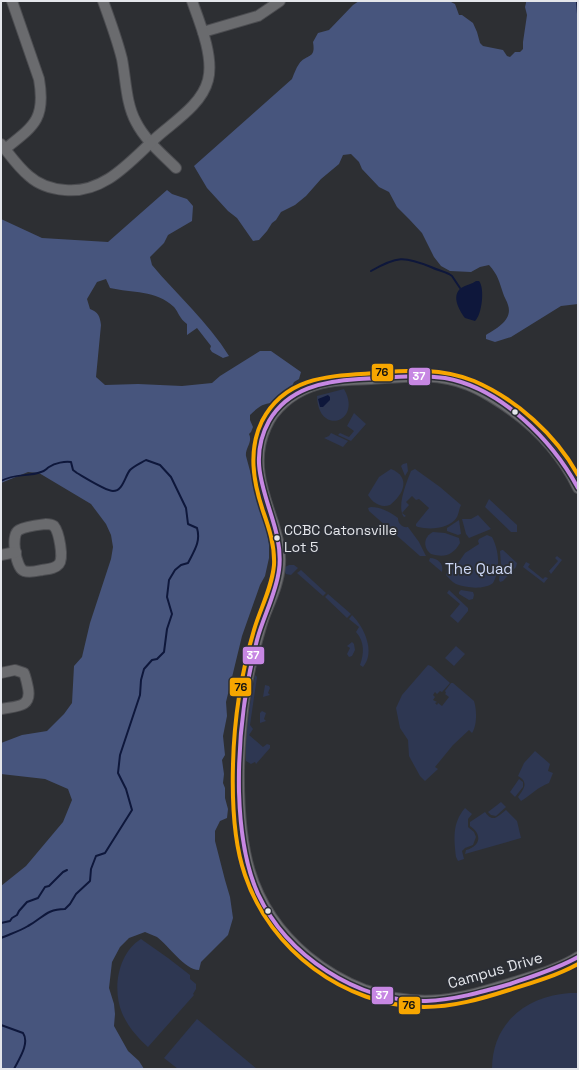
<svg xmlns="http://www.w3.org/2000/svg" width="579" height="1070" font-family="'Space Grotesk',sans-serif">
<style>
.green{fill:#2e3752}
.forest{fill:#47557d}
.water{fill:#0e173b}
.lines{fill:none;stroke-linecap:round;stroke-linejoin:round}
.stream{stroke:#0e173b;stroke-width:2}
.minor-casing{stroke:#4c4d51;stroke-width:12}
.minor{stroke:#6a6b6e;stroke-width:10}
.bus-1-casing{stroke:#2b2e35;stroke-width:7}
.bus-2-casing{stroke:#2b2e35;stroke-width:7}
.bus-1{stroke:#c787e3;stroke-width:4}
.bus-2{stroke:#f7a600;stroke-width:4}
.bus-dot{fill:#e4e6eb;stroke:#2b2e35;stroke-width:1.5}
.labels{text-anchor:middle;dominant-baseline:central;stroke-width:4;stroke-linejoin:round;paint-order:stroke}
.bus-label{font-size:14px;fill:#e4e6eb;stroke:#2b2e35;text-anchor:start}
.park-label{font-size:15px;fill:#cdd8f6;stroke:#2b2e35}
.street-label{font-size:15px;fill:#e4e6eb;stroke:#2b2e35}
.line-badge{stroke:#2b2e35;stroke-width:1.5}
.badge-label{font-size:11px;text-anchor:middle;font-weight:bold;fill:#fff}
.pale-badge-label{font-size:11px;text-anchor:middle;font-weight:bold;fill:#111}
</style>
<rect width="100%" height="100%" fill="#2d2f33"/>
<!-- green -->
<g class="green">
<path d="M344 389C363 422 318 437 317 396Z"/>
<polygon points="354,413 366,424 351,441 338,435 340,433 349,437 354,431 347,426"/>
<polygon points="331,433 348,441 343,447 324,438 329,436"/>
<polygon points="407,463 408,471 405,476 401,466 403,464"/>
<path d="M391 469C411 477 404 494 390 505 380 508 373 503 368 495L379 477Z"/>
<path d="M415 469 440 487 461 505C459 509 459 513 457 517 450 529 430 530 418 527L416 526V524L429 508 419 499 416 500 412 496 406 502 409 505 402 513 406 516 404 517C396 507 407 481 411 471Z"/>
<polygon points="489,499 517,525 517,532 511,532 485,507"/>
<path d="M371 507C381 507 390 512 398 518 398 524 403 528 408 527L419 542 426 556H420L369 511 368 508Z"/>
<polygon points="478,515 491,529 469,538 466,534 462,519 471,519"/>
<polygon points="459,520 461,534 458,535 447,531 447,528"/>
<path d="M433 532 445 533 459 538 460 543C453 555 445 558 431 554 423 548 423 537 433 532Z"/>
<path d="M487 535 492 537C499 550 501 570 493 583 484 590 466 588 456 584 452 582 449 578 446 575L449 568 454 569 465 553 479 544 478 541 479 539Z"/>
<polygon points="502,550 503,550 517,563 516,567 503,581 500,582 499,580 501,565 500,551"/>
<polygon points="557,556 562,560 551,574 549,571 558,561 555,558"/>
<path d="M430 558C437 558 444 563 442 572L429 561Z"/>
<polygon points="526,562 530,564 528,567 543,579 545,577 548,578 544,583 523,567"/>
<polygon points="289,565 294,565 298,568 291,575 286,574 284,571 285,567"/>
<polygon points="301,570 326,593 323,596 297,573"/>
<polygon points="449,590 468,608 468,611 458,623 450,616 460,604 447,593"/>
<polygon points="461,590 473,592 474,595 473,599 469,600 459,594 459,592"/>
<polygon points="328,594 351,614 347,618 325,597"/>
<path d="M352 615C364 627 376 652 363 667L360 665C364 654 365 642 356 632L359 627 349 619Z"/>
<polygon points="352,642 354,644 355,650 352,656 349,657 347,654 350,648 347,646"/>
<polygon points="456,646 465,654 454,666 445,658"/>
<path d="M428 665 431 666 450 683 442 692 440 691 437 694 435 692 433 695 435 697 433 700 437 702 435 703 437 705 438 703 442 706 449 697 445 694 446 693 445 691 451 683H453L474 701C477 710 477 726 472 733L469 730 453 745 435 767 438 769 425 781 420 776 409 756 408 740 400 728 396 708 402 695Z"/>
<path d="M255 675 257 677 250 725 253 729 249 735 263 747 267 744 270 745V748L256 764 255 762 251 764 246 761C245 733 250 703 255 675Z"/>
<polygon points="265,685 269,686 270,688 268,693 270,695 263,697"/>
<polygon points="262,711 266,713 264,719 266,721 260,723 260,713"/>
<path d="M535 751 550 764 548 771 553 773 549 783C538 787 531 795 521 801L518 797C524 789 529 782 518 776L524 763Z"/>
<polygon points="519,779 523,782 523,787 515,797 510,792"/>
<polygon points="501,802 506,807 496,816 491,815 488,812"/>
<path d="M465 808 472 814 468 819V827L474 832 476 837 473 845 465 848 462 851 464 859 458 861 456 857C454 839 452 823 465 808Z"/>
<path d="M506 810 517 821 521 838 465 854 466 850C480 846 483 835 470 826V822L485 812C493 823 497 817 506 810Z"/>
<path d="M141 939 168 958 190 975V979L196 984V989L193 994 194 995 148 1047C138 1038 128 1027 122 1013 112 989 118 953 141 939Z"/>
<path d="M570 993H578V1069H492C492 1023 526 996 570 993Z"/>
<polygon points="197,1019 257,1069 178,1069 164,1058"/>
</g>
<!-- forest -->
<g class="forest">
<path d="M359 1H449L455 4 459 15H462L473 23 477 32 480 43 483 46 503 50 507 56 510 57 515 52H520L523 49V42L527 15 525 7 526 3V1H578V304L561 306 511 337 495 342 486 339V335C497 328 513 320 508 305 507 301 504 297 503 293 499 281 498 275 489 265L480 267 471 272 450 271 441 266 434 257 422 233 409 219 397 207 389 192 379 187 362 169 359 162 351 154 343 155 339 164 321 179 306 196 295 205 281 212 276 220 272 223 267 231 259 240 253 241 237 218 228 211 207 188 194 166 292 79C294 74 296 68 299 64 307 53 316 60 313 42L318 33 329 30 353 5Z"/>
<path d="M167 190 172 194 187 199 193 206 192 221 168 235 164 243 150 257 152 265C177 295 208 322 229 356L223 358 212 352 210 349 211 346 197 328 187 335V324C179 318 179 313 174 307 156 290 132 293 110 288L106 279 97 282 87 299 90 309C98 312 100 316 101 325L96 377 105 385 138 384 182 386 212 383 220 376 260 351H271L301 372 299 379 294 382 291 388 274 403C264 402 257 408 250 415V420L253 427 251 432 249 434C253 442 245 448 246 456L257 497 264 518 269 543V558L265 576 260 585 242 636 226 702 227 716 223 736 225 755 222 760 224 774 223 783 225 788V798L228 809 227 818 220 821 215 831V841L225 880 230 897 233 918 228 935 201 962 199 970C185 970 168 945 157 937 153 935 149 934 145 932L129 938 120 947 112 962 109 988 114 1004 115 1014 114 1026 128 1051 139 1061 144 1069H1V886L26 866 63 822 72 800 68 789 45 779 1 774V743L22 735 47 731 64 714 72 703 74 666 82 657 90 623 111 559 113 547 111 535 106 524 91 504 39 473 28 472 1 483V219L42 238 108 242Z"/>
</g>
<!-- water -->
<g class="water">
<path d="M476 281H479C485 288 482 315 475 321L465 318C459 310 451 296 461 288 466 285 472 284 476 281Z"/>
<polygon points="328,395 330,397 330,400 323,407 320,407 318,399"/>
</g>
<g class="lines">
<!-- stream -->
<g class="stream">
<polyline points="577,1 578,14"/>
<path d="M371 271C397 256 404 256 431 267 437 270 443 271 449 274L452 276 460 288"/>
<path d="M1 481C15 473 28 477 41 472 45 471 46 469 49 467 55 463 65 461 71 462L73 470 77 473C84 477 106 491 113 491 123 491 125 476 130 470 134 466 141 463 146 460L160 465 171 477 186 508 188 524 197 528C201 542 194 551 188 563L181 565 175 570 169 580 167 597 172 614 167 629 164 652 157 659 152 660 144 669 141 680 140 695 120 755 118 773 126 789 132 810 105 853 96 856 91 869 90 881 76 894 70 904 65 909C46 909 43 918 28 926 20 931 10 934 1 938"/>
<polyline points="1,923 10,921 12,918 17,915 19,911 27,902 38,898 45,887 49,886 63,872 67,870"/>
<path d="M1 1025 23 1033C30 1043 19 1059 14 1069"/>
</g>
<defs>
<g id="minor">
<path d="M103 1C110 20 117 39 122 59 126 80 126 104 136 122 145 140 162 154 176 168"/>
<polyline points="203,32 258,16 280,1"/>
<path d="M1 144C10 155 18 167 29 176 39 185 52 189 65 190 105 194 131 160 158 136 175 121 202 104 208 80 214 57 200 23 192 1"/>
<path d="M5 149C34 126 46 119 39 79L12 1"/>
<path d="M578 488C559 448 527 418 490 396 483 392 476 388 468 385 437 372 403 377 371 379 351 380 329 379 310 387 292 394 274 408 266 427 251 460 262 490 273 522 277 536 281 549 280 564 279 583 271 599 264 617 259 632 255 648 251 664 243 698 240 733 239 768 238 843 246 905 307 956 324 970 344 982 365 990 422 1010 461 999 515 982 537 975 559 969 578 957"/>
<path d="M46 524C49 524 51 524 54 526 59 532 64 558 59 564 55 569 48 569 42 570 37 571 30 573 24 571 16 568 10 535 19 530 26 526 38 525 46 524Z"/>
<polyline points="1,555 16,552"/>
<path d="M1 673 15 670 24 673C26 678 27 683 28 688 32 708 16 706 1 709"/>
</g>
</defs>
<!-- minor casing -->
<use href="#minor" class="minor-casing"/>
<!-- minor -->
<use href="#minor" class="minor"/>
<defs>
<path id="bus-1" d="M578 488C552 440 501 388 445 378 416 374 387 378 359 379 324 381 288 388 269 421 239 475 286 518 279 570 276 594 263 617 257 640 244 690 238 741 239 792 240 826 244 863 258 894 287 956 357 1002 426 1001 454 1000 482 992 510 984 533 976 557 969 578 957"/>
<path id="bus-2" d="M578 475C556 435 516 399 474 381 442 368 409 370 376 373 332 376 286 375 262 421 248 450 253 481 263 511 269 528 275 546 274 565 272 588 260 609 254 630 241 674 234 719 233 765 232 801 233 841 245 875 270 950 344 1006 424 1007 453 1007 481 999 509 990 532 983 556 976 578 964"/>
</defs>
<!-- bus-1 casing -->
<use href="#bus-1" class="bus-1-casing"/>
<!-- bus-2 casing -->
<use href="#bus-2" class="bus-2-casing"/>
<!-- bus-1 -->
<use href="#bus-1" class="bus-1"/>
<!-- bus-2 -->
<use href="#bus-2" class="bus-2"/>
</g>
<!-- markers -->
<g class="bus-dot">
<circle cx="515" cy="412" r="3.5"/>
<circle cx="277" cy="538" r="3.5"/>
<circle cx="268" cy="911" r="3.5"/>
</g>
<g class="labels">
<!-- bus labels -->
<g class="bus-label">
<text x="284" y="530">CCBC Catonsville<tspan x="284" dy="17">Lot 5</tspan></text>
</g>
<!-- park labels -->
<g class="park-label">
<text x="479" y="568">The Quad</text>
</g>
<!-- street labels -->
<g class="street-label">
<text transform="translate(495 970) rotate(-16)">Campus Drive</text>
</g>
</g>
<g class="line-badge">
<rect x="371" y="363" width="23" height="19" rx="4" fill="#f7a600"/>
<rect x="408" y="367" width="23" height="19" rx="4" fill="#c787e3"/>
<rect x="242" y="646" width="23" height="19" rx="4" fill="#c787e3"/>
<rect x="229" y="677" width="23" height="20" rx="4" fill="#f7a600"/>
<rect x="371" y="986" width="23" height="19" rx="4" fill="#c787e3"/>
<rect x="398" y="996" width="23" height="19" rx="4" fill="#f7a600"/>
</g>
<g class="badge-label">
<text x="419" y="380">37</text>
<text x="253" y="659">37</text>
<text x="382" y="999">37</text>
</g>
<g class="pale-badge-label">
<text x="382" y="376">76</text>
<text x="241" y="691">76</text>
<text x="409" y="1009">76</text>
</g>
<!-- border -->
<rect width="579" height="1070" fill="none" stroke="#e4e6eb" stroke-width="4"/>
</svg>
